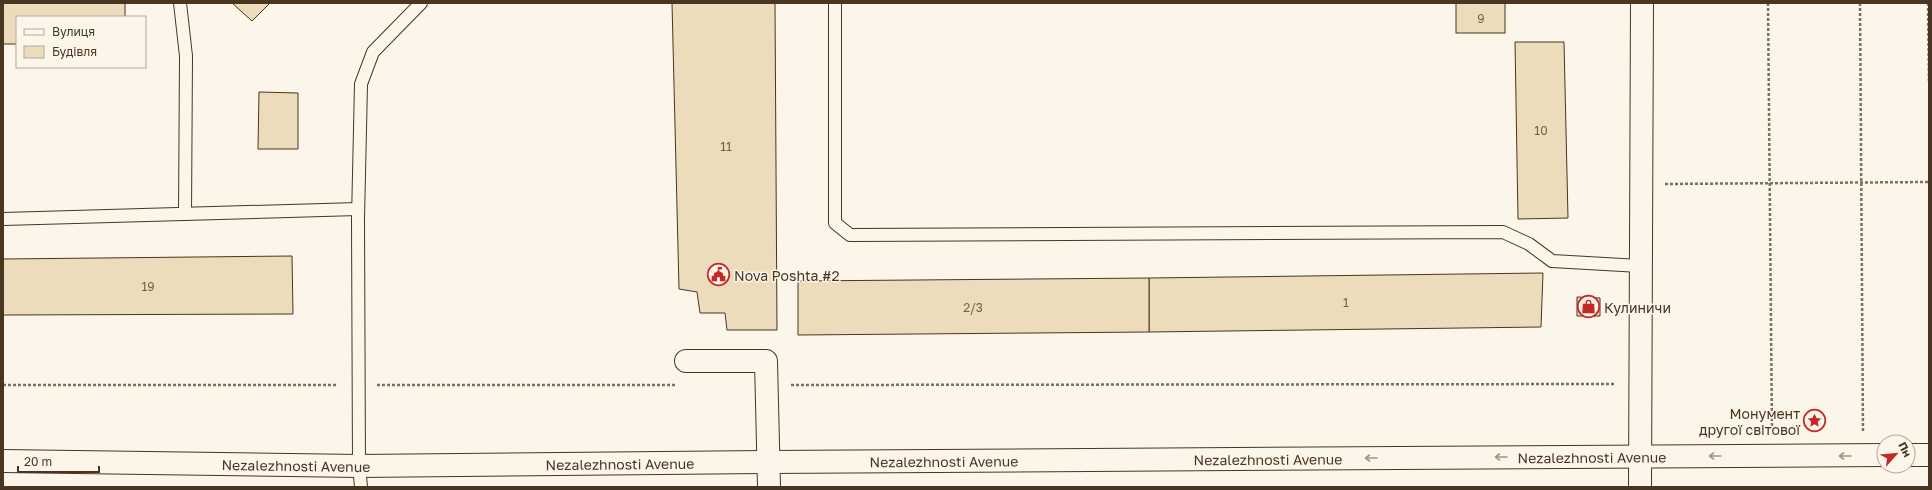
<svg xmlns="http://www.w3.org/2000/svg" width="1932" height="490" font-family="'Golos Text',sans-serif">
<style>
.building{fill:#ecdcbc;stroke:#4a3520}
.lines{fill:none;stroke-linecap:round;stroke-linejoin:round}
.service-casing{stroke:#4a3520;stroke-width:14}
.minor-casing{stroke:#4a3520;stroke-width:24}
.tertiary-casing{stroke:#4a3520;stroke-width:24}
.path{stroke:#7f6f5c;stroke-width:2.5;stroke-dasharray:3 2;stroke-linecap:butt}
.service{stroke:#fbf6e9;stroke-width:12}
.minor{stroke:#fbf6e9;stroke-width:22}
.tertiary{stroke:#fbf6e9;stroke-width:22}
.oneway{stroke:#a29684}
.labels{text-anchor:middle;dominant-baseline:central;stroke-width:3;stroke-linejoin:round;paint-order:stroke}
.number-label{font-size:12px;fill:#725f47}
.poi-label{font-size:14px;fill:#4a3520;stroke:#fbf6e9;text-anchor:start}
.street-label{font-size:14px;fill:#4a3520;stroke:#fbf6e9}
</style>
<rect width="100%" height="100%" fill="#fbf6e9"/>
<!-- building -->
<g class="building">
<polygon points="3,3 125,3 125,17 17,17 17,44 3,44"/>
<polygon points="232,3 270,3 252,21"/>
<polygon points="672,3 775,3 777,330 727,330 725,313 700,313 697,292 679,289"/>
<rect x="1456" y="3" width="49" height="30"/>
<polygon points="1515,42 1564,42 1568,218 1518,219"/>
<polygon points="259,92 298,93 298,149 258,149"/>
<polygon points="292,256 293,314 3,315 3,259"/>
<polygon points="1543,273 1541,327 1149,332 1149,278"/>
<polygon points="1149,278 1149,332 798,335 798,281"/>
<polygon points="1577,297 1600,298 1600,316 1577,316"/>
</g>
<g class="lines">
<defs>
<g id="service">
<polyline points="180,3 186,56 185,214"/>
<polyline points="835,3 835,223 850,235 1503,232 1529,244 1552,261 1640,266"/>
<polyline points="3,219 358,209"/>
<polyline points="361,487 359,466 358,219 361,84 373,52 421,3"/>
</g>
<g id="minor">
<polyline points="686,361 766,361 769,487"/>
<polyline points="1640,487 1642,3"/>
</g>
<g id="tertiary">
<polyline points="1908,455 1929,455"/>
<path id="s1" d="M3 461 359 466 769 462 1884 455"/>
</g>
</defs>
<!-- service casing -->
<use href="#service" class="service-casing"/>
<!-- minor casing -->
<use href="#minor" class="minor-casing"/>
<!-- tertiary casing -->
<use href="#tertiary" class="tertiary-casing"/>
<!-- path -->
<g class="path">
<polyline points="1768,3 1772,431"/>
<polyline points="1860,3 1863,431"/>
<polyline points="1928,3 1929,83"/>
<polyline points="1665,184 1929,182"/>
<polyline points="3,385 338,385"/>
<polyline points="377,385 676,385"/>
<polyline points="791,385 1616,384"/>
</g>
<!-- service -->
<use href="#service" class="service"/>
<!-- minor -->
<use href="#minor" class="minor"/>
<!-- tertiary -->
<use href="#tertiary" class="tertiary"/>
</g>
<!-- one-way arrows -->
<defs><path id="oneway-shaft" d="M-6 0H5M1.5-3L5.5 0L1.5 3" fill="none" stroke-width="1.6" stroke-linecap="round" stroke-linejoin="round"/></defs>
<g class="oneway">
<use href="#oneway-shaft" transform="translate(1715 456) rotate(180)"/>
<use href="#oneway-shaft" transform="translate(1845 456) rotate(180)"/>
<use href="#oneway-shaft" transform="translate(1501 457) rotate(180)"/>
<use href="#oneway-shaft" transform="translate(1371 458) rotate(180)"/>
</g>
<!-- icons -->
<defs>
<symbol id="civic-ring" viewBox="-11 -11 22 22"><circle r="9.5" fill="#fbf6e9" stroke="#c62828" stroke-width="1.5"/><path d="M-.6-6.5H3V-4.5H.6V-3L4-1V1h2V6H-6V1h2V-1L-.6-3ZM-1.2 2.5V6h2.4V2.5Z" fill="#c62828"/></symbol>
<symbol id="shop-ring" viewBox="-11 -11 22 22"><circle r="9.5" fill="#fbf6e9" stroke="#c62828" stroke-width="1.5"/><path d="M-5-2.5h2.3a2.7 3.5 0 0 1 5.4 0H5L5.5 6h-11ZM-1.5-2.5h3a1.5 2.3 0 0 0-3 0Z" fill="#c62828"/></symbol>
<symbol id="sight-ring" viewBox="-11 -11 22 22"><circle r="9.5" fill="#fbf6e9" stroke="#c62828" stroke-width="1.5"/><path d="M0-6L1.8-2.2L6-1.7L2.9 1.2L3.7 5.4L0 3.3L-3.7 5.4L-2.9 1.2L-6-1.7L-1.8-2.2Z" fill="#c62828"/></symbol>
</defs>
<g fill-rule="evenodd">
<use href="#civic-ring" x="706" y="262" width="25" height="25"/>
<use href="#shop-ring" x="1576" y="294" width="25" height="25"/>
<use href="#sight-ring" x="1802" y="408" width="25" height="25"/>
</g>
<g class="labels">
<!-- number labels -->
<g class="number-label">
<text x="1481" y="18">9</text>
<text x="1541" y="130">10</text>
<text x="726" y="146">11</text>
<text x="148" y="286">19</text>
<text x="1346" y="302">1</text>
<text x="973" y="307">2/3</text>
</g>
<!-- poi labels -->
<g class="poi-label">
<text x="734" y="275">Nova Poshta #2</text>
<text x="1604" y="307">Кулиничи</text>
<text x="1800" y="413" text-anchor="end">Монумент<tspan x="1800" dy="16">другої світової</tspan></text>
</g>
<!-- street labels -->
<g class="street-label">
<text stroke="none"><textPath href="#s1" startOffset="1589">Nezalezhnosti Avenue</textPath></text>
<text stroke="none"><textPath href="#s1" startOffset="1265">Nezalezhnosti Avenue</textPath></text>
<text stroke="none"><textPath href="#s1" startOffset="941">Nezalezhnosti Avenue</textPath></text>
<text stroke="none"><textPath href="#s1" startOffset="617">Nezalezhnosti Avenue</textPath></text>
<text stroke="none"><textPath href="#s1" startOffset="293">Nezalezhnosti Avenue</textPath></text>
</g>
</g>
<!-- border -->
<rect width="1932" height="490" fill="none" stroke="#4a3520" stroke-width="8"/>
<!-- legend -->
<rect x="16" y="16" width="130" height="52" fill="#fbf6e9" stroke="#b4a999"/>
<rect x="24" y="29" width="20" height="6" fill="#fbf6e9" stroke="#b4a999"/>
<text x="52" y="36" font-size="12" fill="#4a3520">Вулиця</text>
<rect x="24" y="46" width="20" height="12" fill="#ecdcbc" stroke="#b4a999"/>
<text x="52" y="56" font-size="12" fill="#4a3520">Будівля</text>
<!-- north arrow -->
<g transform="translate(1896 454) rotate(63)"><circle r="19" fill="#fbf6e9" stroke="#b4a999"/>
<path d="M0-3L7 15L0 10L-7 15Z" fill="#c62828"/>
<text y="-6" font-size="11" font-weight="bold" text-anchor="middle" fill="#4a3520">Пн</text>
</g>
<!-- scale -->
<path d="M18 466v6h81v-6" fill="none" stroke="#4a3520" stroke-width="2"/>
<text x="24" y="466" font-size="12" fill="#4a3520" stroke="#fbf6e9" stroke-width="3" paint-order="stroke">20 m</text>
</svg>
